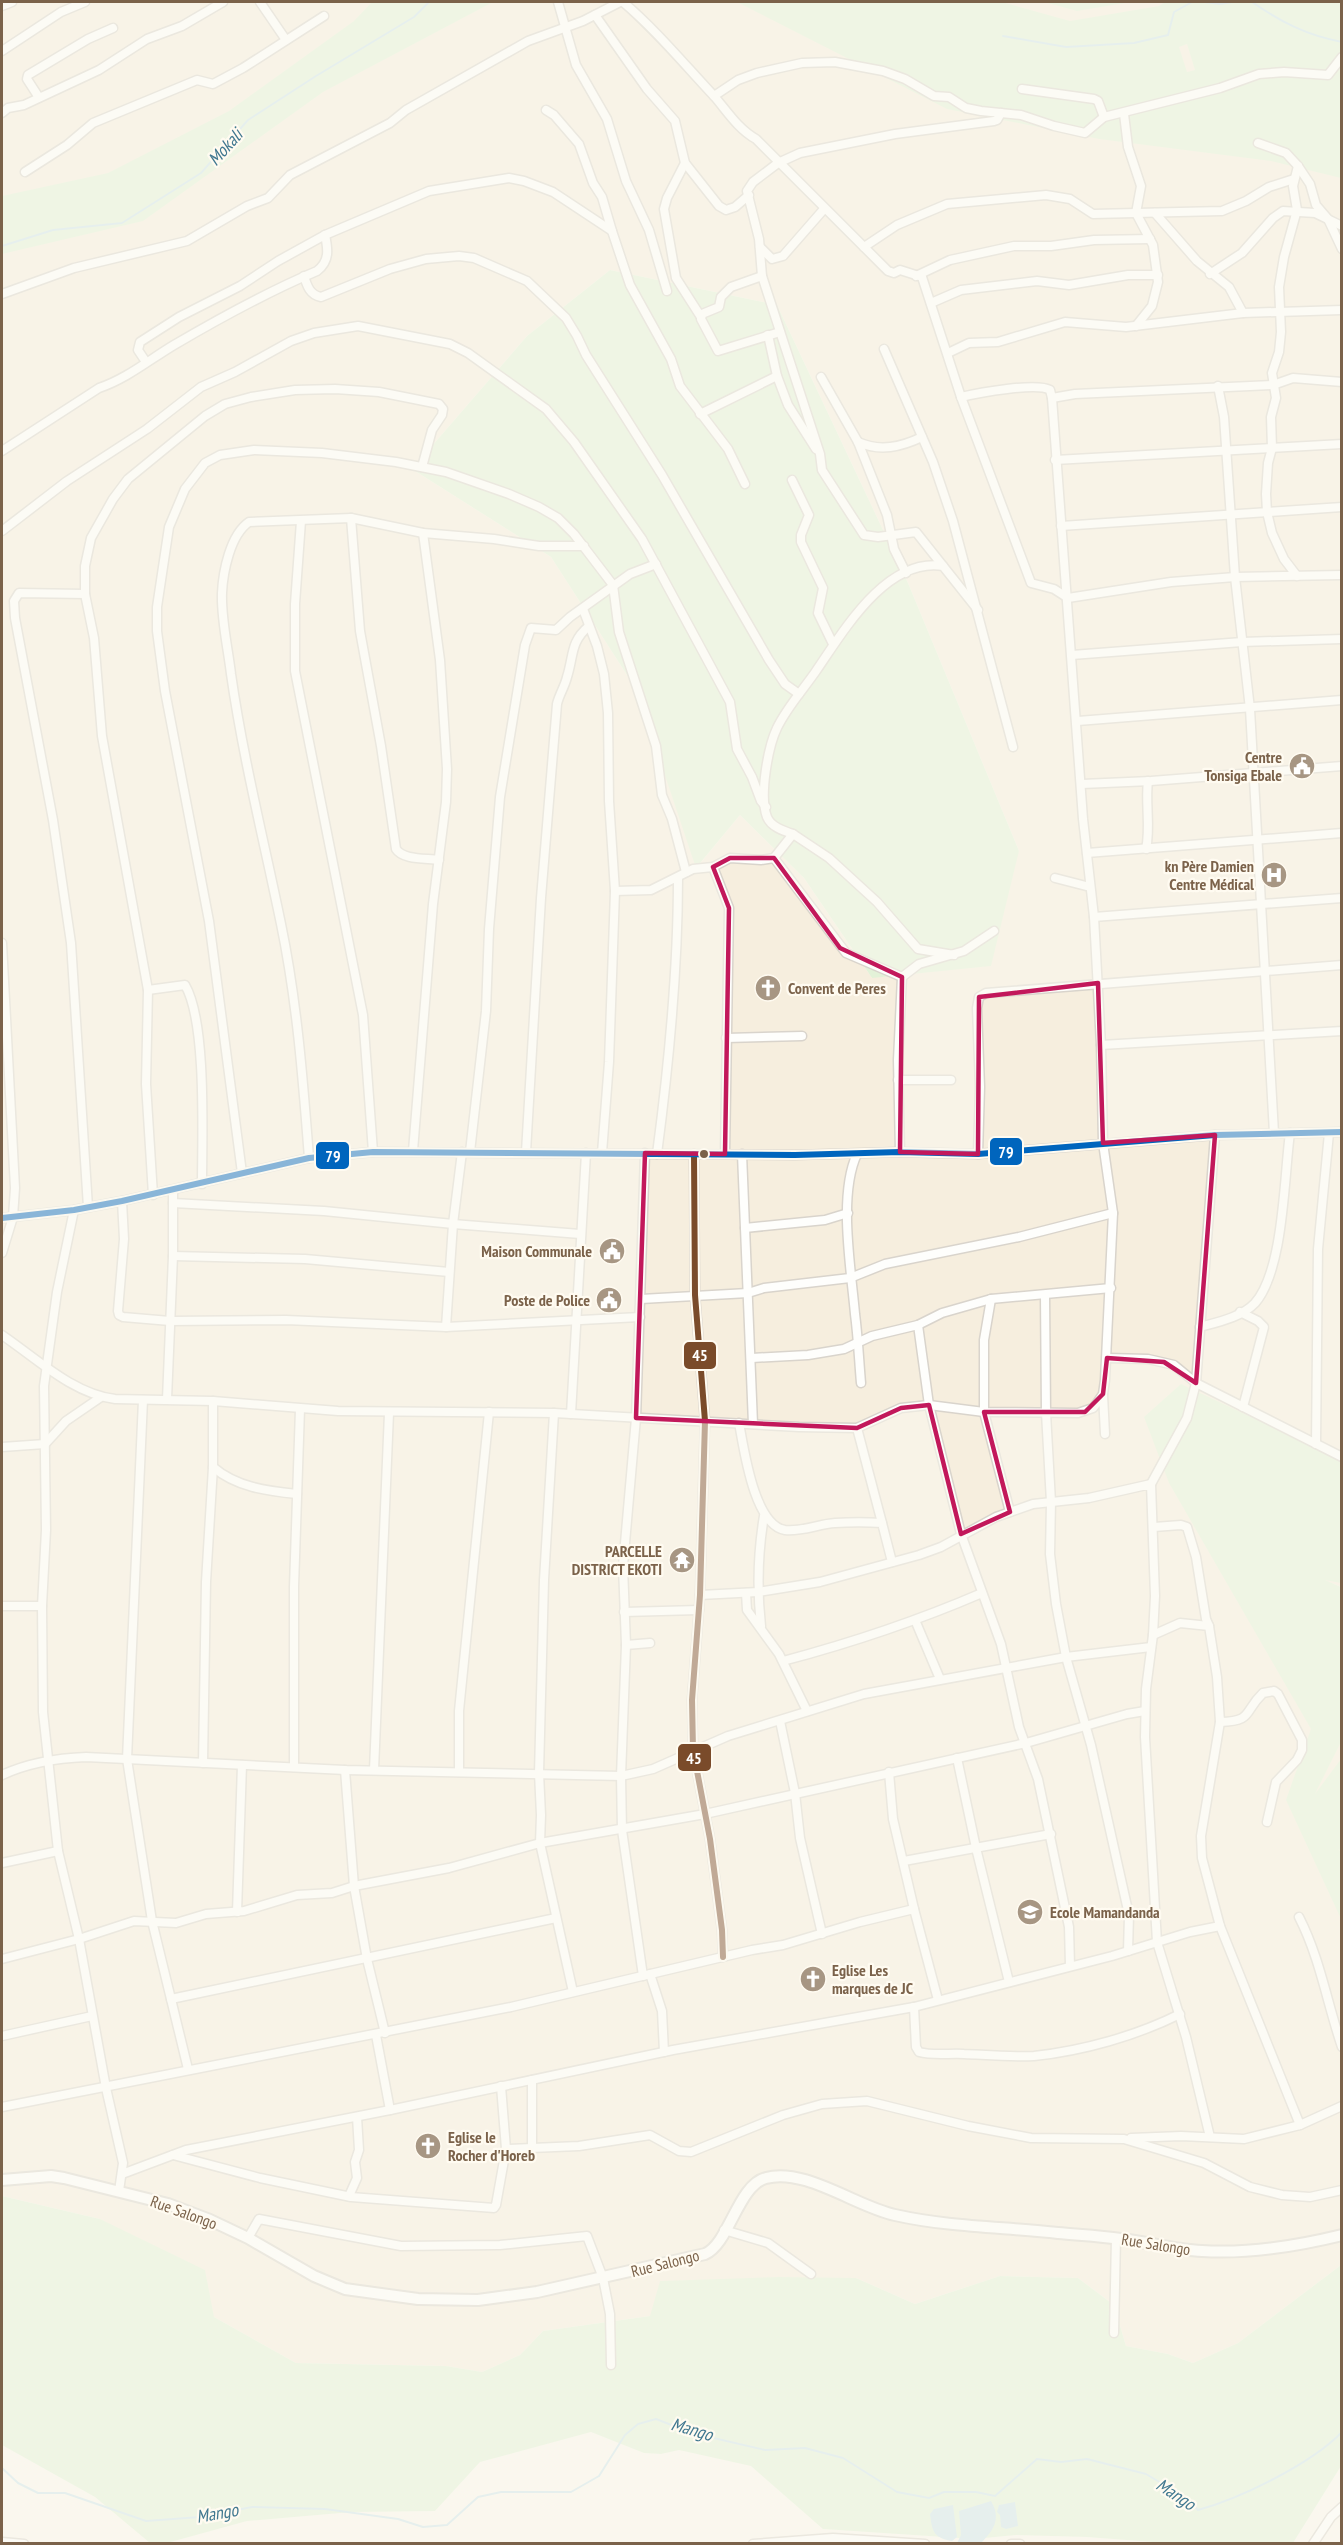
<svg xmlns="http://www.w3.org/2000/svg" width="1343" height="2545" font-family="'PT Sans Narrow',sans-serif">
<style>
.residential{fill:#f6eede;fill-rule:evenodd}
.green{fill:#e3f2d8;fill-rule:evenodd}
.water{fill:#cfe5eb}
.lines{fill:none;stroke-linecap:round;stroke-linejoin:round}
.stream{stroke:#cfe5eb;stroke-width:2}
.minor-casing{stroke:#d9d4cc;stroke-width:11}
.tertiary-casing{stroke:#d9d4cc;stroke-width:14}
.minor{stroke:#fefefc;stroke-width:8}
.tertiary{stroke:#fefefc;stroke-width:10}
.bus-1-casing{stroke:#fffbf1;stroke-width:10}
.bus-2-casing{stroke:#fffbf1;stroke-width:10}
.bus-1{stroke:#7a4b2a;stroke-width:6}
.bus-2{stroke:#0065bd;stroke-width:6}
.marked{fill:none;stroke:#c2185b;stroke-width:4.5;stroke-linejoin:round}
.bus-dot{fill:#7b624a;stroke:#fffbf1;stroke-width:2}
.labels{text-anchor:middle;dominant-baseline:central;stroke-width:4.5;stroke-linejoin:round;paint-order:stroke}
.poi-label{font-size:16px;font-weight:bold;fill:#7b624a;stroke:#fffbf1;text-anchor:end}
.street-label{font-size:16px;fill:#7b624a;stroke:#fffbf1}
.water-label{font-size:18px;font-style:italic;fill:#417890;stroke:#fffbf1}
.line-badge{stroke:#fffbf1;stroke-width:2}
.badge-label{font-size:16px;text-anchor:middle;font-weight:bold;fill:#fff}
</style>
<rect width="100%" height="100%" fill="#faf7ee"/>
<!-- residential -->
<path class="residential" d="M2 2H1341L1342 1587 1320 1579 1341 1669 1342 1759 1332 1774 1310 1830 1341 1851V2265L1238 2343 1193 2363 1168 2354 1126 2346 1114 2305 1078 2278 1000 2276 915 2304 856 2278 650 2316 543 2331 520 2355 482 2372 446 2366 296 2363 214 2317 100 2219 2 2196ZM610 270 777 305 908 583 1019 851 872 978 804 878 740 815 697 867 636 689 551 557 412 469 527 336Z"/>
<!-- green -->
<g class="green">
<polygon points="372,2 493,2 323,92 143,221 2,254 2,196 108,173 229,111 354,21"/>
<path d="M737 2H1002L1070 21 1159 6 1165 2H1341V178L1271 161 1099 139 947 109ZM1187 44 1195 70 1187 72 1179 47Z"/>
<polygon points="1044,2 1131,2 1077,11"/>
<polygon points="610,270 777,305 908,583 1019,851 991,966 872,978 804,878 740,815 696,868 636,689 551,557 412,469 527,336"/>
<polygon points="1181,1384 1341,1459 1341,1583 1325,1580 1341,1587 1341,1742 1315,1794 1341,1759 1341,1851 1338,1849 1341,1852 1341,1919 1286,1800 1311,1729 1169,1483 1144,1417"/>
<polygon points="2,2196 100,2219 205,2270 214,2317 296,2363 446,2366 482,2372 520,2355 543,2331 650,2316 660,2281 779,2277 856,2278 915,2304 1000,2276 1078,2278 1114,2305 1126,2346 1168,2354 1193,2363 1238,2343 1341,2265 1341,2466 1293,2543 1179,2544 1087,2537 1016,2535 974,2539 823,2529 751,2466 679,2450 661,2454 644,2453 591,2432 480,2462 435,2511 352,2512 247,2521 167,2543 150,2543 95,2497 2,2445"/>
</g>
<!-- water -->
<g class="water">
<path d="M991 2501C1002 2519 993 2531 981 2543H957L961 2535 959 2511Z"/>
<polygon points="1015,2502 1018,2526 1006,2529 1001,2527 1000,2515 997,2512 999,2505"/>
<path d="M953 2505 957 2537 952 2541C934 2538 932 2532 930 2514L934 2509Z"/>
</g>
<g class="lines">
<!-- stream -->
<g class="stream">
<polyline points="1204,2 1220,4 1233,2"/>
<path d="M1252 2C1281 22 1306 35 1342 42"/>
<polyline points="1003,36 1066,47 1134,43 1168,35 1174,12 1192,2"/>
<polyline points="2,246 53,230 122,223 201,173 248,120 316,76 414,17 429,2"/>
<path d="M2 2468 18 2483 38 2493H65L146 2521 200 2517 252 2507 325 2509 398 2519 423 2527 447 2525 478 2497 501 2492H571L599 2476 625 2435 638 2424 656 2419 692 2433 765 2450 805 2448 843 2458 897 2492 929 2498 944 2492H976L995 2496 1037 2459 1061 2462 1087 2459 1146 2474 1188 2499 1198 2510C1241 2498 1311 2464 1342 2432"/>
</g>
<defs>
<g id="minor">
<polyline points="260,2 286,40"/>
<polyline points="558,2 576,65 607,119 626,181 649,230 667,291"/>
<path d="M623 2C656 30 684 64 714 96 727 111 738 129 756 139L888 271 894 273 900 270 922 277 961 397 1031 583 1054 589 1068 598 1171 582 1235 577 1342 575"/>
<polyline points="2,6 12,2"/>
<polyline points="595,15 647,89 675,121 685,163 719,206 726,210 735,207 749,195"/>
<polyline points="2,51 61,12 85,2"/>
<polyline points="1022,89 1094,99 1098,101 1104,117"/>
<polyline points="38,96 27,79 28,75 88,39 113,28"/>
<polyline points="714,96 738,80 757,73 802,63 835,62 883,71 905,79 934,96 949,97 966,108 981,111 1021,115 1054,126 1085,133 1104,117 1220,88 1259,74 1284,72 1328,75 1342,57"/>
<polyline points="546,110 554,115 579,144 593,183 602,197 612,231"/>
<polyline points="2,113 8,108 24,105 99,70 147,39 182,26 223,2"/>
<polyline points="1124,114 1128,147 1141,186 1136,213 1153,245 1158,282 1152,306 1136,326"/>
<polyline points="1258,143 1286,153 1298,166 1310,184 1316,205 1328,219 1342,249"/>
<polyline points="685,163 667,198 664,209 676,278 701,317"/>
<polyline points="25,172 67,145 93,123 197,80 213,84 243,68 324,16"/>
<polyline points="1155,213 1197,261 1229,287 1243,313 1342,310"/>
<polyline points="760,247 772,259 783,256 824,209"/>
<polyline points="864,247 897,225 947,204 1046,195 1070,199 1093,214 1222,211 1246,201 1269,187 1294,179"/>
<polyline points="1210,274 1242,253 1273,218 1283,211 1315,213 1342,226"/>
<path d="M304 276C307 286 310 295 321 297L390 269 426 259 459 256 474 258 527 281 566 318 577 336 586 355 662 475 769 660 785 684 799 694"/>
<polyline points="762,276 731,287 721,297 719,307 702,314 701,319 718,351 780,332"/>
<polyline points="916,276 950,260 1014,246 1051,246 1094,240 1150,239"/>
<polyline points="2,294 74,268 187,241 247,206 268,198 290,175 390,123 406,110 528,41 583,21 620,2"/>
<polyline points="931,303 961,290 1037,281 1069,285 1128,275 1158,275"/>
<polyline points="768,335 777,376 788,405 816,449"/>
<polyline points="884,349 933,462 953,521 1013,747"/>
<polyline points="948,353 969,343 998,342 1065,322 1126,327 1243,313"/>
<polyline points="146,362 138,350 140,342 179,317 240,286 278,261 325,235 429,191 509,178 524,181 553,192 612,231 630,285 671,359 680,386 728,449 745,484"/>
<polyline points="821,377 858,442 887,515 894,549 906,573"/>
<polyline points="1218,386 1224,417 1235,577 1250,709 1274,1133"/>
<polyline points="1052,398 1075,394 1273,385 1293,378 1342,382"/>
<polyline points="700,414 777,376"/>
<path d="M858 442C880 452 901 447 922 437"/>
<path d="M2 451 99 388C126 379 149 360 174 345 220 318 267 292 317 271 330 261 328 249 325 235"/>
<polyline points="1055,460 1342,444"/>
<polyline points="792,480 809,515 801,535 801,542 823,588 818,613 833,644"/>
<path d="M351 518 360 631 381 746 396 849C403 860 426 858 439 860"/>
<polyline points="301,521 295,604 295,671 363,1015 373,1152"/>
<polyline points="1061,526 1342,507"/>
<polyline points="2,531 67,481 147,429 201,387 235,372 291,341 314,333 358,326 450,344 468,353 546,409 574,442 642,539 730,702 737,749 752,777 761,801 766,807"/>
<polyline points="943,566 916,532 878,537 864,535 822,470 820,454 762,276 759,239 747,191 753,182 778,163 800,153 895,134 994,121 997,120 1001,113"/>
<polyline points="1297,576 1284,559 1272,533 1267,512 1266,494 1268,463 1272,448 1271,417 1276,398 1272,373 1279,352 1281,332 1279,287 1284,257 1297,210 1293,186 1298,166"/>
<polyline points="85,594 19,593 14,601 15,618 53,820 71,943 88,1207"/>
<polyline points="583,609 597,646 604,674 608,713 609,801 615,891 609,1062 602,1153"/>
<polyline points="1072,655 1242,642 1342,639"/>
<polyline points="1078,721 1342,700"/>
<polyline points="1082,784 1151,781 1342,766"/>
<path d="M793 834C784 831 771 827 767 817 759 796 768 747 777 728 787 707 803 690 816 671 843 632 886 557 943 566L978 610"/>
<path d="M1146 849C1151 827 1145 804 1148 781"/>
<polyline points="1087,853 1342,833"/>
<polyline points="774,858 846,953 902,977 898,1060 900,1152"/>
<polyline points="1055,878 1090,887"/>
<polyline points="615,891 651,890 693,869 713,867"/>
<polyline points="1094,917 1342,898"/>
<polyline points="2,943 15,1188 13,1217 2,1253"/>
<polyline points="902,977 919,964 964,951 994,931"/>
<path d="M148 990 185 985C207 1022 202 1138 202 1184"/>
<polyline points="726,1038 802,1036"/>
<polyline points="1101,1045 1342,1031"/>
<polyline points="898,1080 951,1080"/>
<polyline points="413,1151 433,904 446,802 447,769 440,660 423,533"/>
<polyline points="470,1152 486,1011 489,929 500,797 525,645 531,628 556,630 570,617 630,574 656,564"/>
<path d="M526 1152 541 898 557 704C559 695 565 686 567 677 574 655 570 642 589 626"/>
<path d="M657 1154C669 1063 678 970 678 878"/>
<polyline points="694,1154 695,1295 705,1421 700,1595 692,1700 693,1750 710,1839 722,1930 723,1957"/>
<polyline points="725,1154 729,908 713,867 730,858 761,860 774,858 793,834 829,858 877,902 918,949 954,955"/>
<polyline points="742,1154 753,1424"/>
<path d="M857 1154C838 1195 851 1268 855 1314 858 1337 859 1360 861 1383"/>
<polyline points="978,1154 980,1087 977,1008 979,997 986,993 1342,965"/>
<path d="M309 1158C303 1080 297 1001 281 924 264 841 243 758 231 674 228 648 221 619 222 593 223 572 230 535 249 522L351 518 423 533 494 539 539 546H584"/>
<polyline points="242,1173 209,921 165,691 157,631 157,607 169,527 185,489 205,463 220,455 254,450 322,453 396,462 446,472 509,494 539,507 558,518 574,534 613,585 619,632 656,746 662,795 672,819 686,872"/>
<polyline points="153,1195 146,1084 148,990 102,736 94,638 85,594 85,566 91,538 113,499 128,479 205,416 225,404 251,397 295,390 335,389 379,392 439,404 443,409 442,415 432,430 422,467"/>
<polyline points="122,1201 124,1239 118,1311 119,1315 123,1317 170,1321 286,1320 446,1327 640,1317"/>
<polyline points="173,1203 324,1211 453,1224 580,1234"/>
<polyline points="74,1210 57,1292 44,1386 46,1530 42,1606 43,1712 58,1851 79,1939 106,2088 123,2163 119,2191"/>
<polyline points="2,1218 74,1210 122,1201 309,1158 373,1152 795,1155 900,1152 978,1154 1215,1135 1342,1132"/>
<polyline points="745,1228 825,1220 848,1213"/>
<polyline points="173,1256 305,1259 449,1272"/>
<polyline points="1045,1295 1046,1413 1051,1502 1050,1554 1056,1604 1066,1657 1091,1745 1129,1915 1128,1951"/>
<polyline points="641,1299 748,1293 764,1288 850,1278 885,1264 1019,1237 1113,1213"/>
<polyline points="991,1299 984,1340 984,1412 1010,1512"/>
<polyline points="1240,1312 1258,1321 1264,1327 1243,1407"/>
<polyline points="918,1325 929,1405 961,1534 1001,1644 1019,1727 1038,1779 1069,1927 1070,1966"/>
<polyline points="446,1327 453,1224 462,1152"/>
<path d="M1200 1327C1218 1322 1242 1317 1255 1303 1284 1270 1284 1176 1290 1133"/>
<path d="M2 1335C36 1358 73 1394 115 1399L213 1401 338 1411 554 1413 799 1427 857 1428 901 1408 929 1405 984 1412 1078 1413 1093 1408 1097 1403 1103 1394 1105 1380 1113 1213 1103 1143 1101 1045 1094 917 1083 819 1052 398 1050 390C1037 382 978 393 961 397"/>
<polyline points="752,1358 808,1355 844,1349 872,1336 918,1325 942,1313 991,1299 1111,1288"/>
<polyline points="1107,1358 1148,1359 1174,1365 1196,1383 1342,1457"/>
<polyline points="1103,1395 1105,1434"/>
<polyline points="167,1399 173,1256 173,1191"/>
<polyline points="143,1400 127,1759 152,1921 188,2069"/>
<polyline points="554,1413 544,1580 539,1773 541,1815 540,1843 573,1992"/>
<polyline points="571,1414 586,1153"/>
<path d="M739 1423C744 1449 754 1525 785 1530 801 1532 819 1524 835 1523 851 1522 867 1522 882 1523L892 1562"/>
<polyline points="857,1428 882,1523"/>
<polyline points="1316,1444 1318,1249 1329,1133"/>
<polyline points="2,1447 45,1444 66,1421 101,1397"/>
<path d="M213 1467C236 1487 267 1491 297 1494"/>
<polyline points="1151,1484 1187,1418 1196,1383 1215,1135"/>
<polyline points="1154,1527 1181,1525 1187,1527 1196,1557 1206,1619 1209,1626"/>
<polyline points="746,1593 747,1610 779,1654 807,1711"/>
<polyline points="700,1595 758,1592 820,1582 919,1555 941,1547 996,1517 1033,1504 1089,1498 1151,1484 1155,1596 1153,1635 1146,1689 1145,1737 1157,1942 1186,2037 1210,2137"/>
<polyline points="2,1606 42,1606"/>
<polyline points="624,1612 699,1610"/>
<polyline points="915,1620 940,1679"/>
<path d="M761 1626C757 1590 758 1552 764 1516"/>
<path d="M1153 1635 1180 1623 1209 1626 1217 1677 1220 1722C1254 1721 1243 1712 1263 1693L1274 1691 1278 1694 1302 1740V1750L1297 1760 1276 1782 1267 1822"/>
<polyline points="626,1645 650,1643"/>
<path d="M783 1661C851 1643 917 1621 982 1593"/>
<polyline points="780,1721 795,1793 800,1838 822,1934"/>
<polyline points="1220,1722 1201,1836 1202,1858 1220,1926 1300,2125"/>
<polyline points="957,1758 976,1848 1009,1982"/>
<polyline points="203,1763 206,1582 213,1467 213,1401"/>
<polyline points="294,1767 294,1587 300,1409"/>
<polyline points="345,1770 354,1886 367,1959 385,2033"/>
<polyline points="374,1770 389,1413"/>
<polyline points="459,1772 459,1711 489,1412"/>
<polyline points="889,1772 893,1819 914,1909 938,2000"/>
<path d="M2 1775C28 1763 58 1758 86 1757L345 1770 621 1776 653 1769 728 1736 864 1694 1066 1657 1151 1647"/>
<polyline points="904,1861 1051,1834"/>
<polyline points="2,1863 58,1851"/>
<polyline points="237,1912 242,1765"/>
<path d="M1299 1917C1320 1958 1327 2003 1342 2047"/>
<polyline points="2,1959 79,1939 134,1921 176,1923 206,1914 244,1911 297,1895 332,1893 354,1886 449,1868 540,1843 705,1814 1026,1743 1127,1714 1145,1711"/>
<polyline points="650,1974 662,2011 664,2052"/>
<polyline points="643,1976 622,1830 621,1776 626,1645 623,1566 636,1418 645,1153"/>
<polyline points="171,1999 556,1918"/>
<path d="M914 2007 916 2047 919 2052C934 2056 949 2053 964 2054 987 2055 1011 2057 1034 2056 1082 2051 1136 2036 1180 2014"/>
<polyline points="376,2035 390,2110"/>
<polyline points="2,2036 92,2016"/>
<polyline points="2,2107 511,2007 752,1950 783,1945 860,1922 914,1909"/>
<polyline points="1131,2138 1181,2136 1244,2139 1300,2125 1342,2106"/>
<polyline points="532,2148 532,2080"/>
<polyline points="506,2149 579,2146 650,2135 679,2151 691,2152 783,2115 822,2104 867,2101 968,2126 1031,2138 1124,2139 1204,2163 1250,2187 1282,2195 1310,2197 1342,2190"/>
<polyline points="173,2155 260,2178 351,2197 494,2208 496,2205 506,2149 501,2086"/>
<polyline points="122,2174 186,2150 390,2110 673,2050 914,2007 1112,1956 1190,1932 1220,1926"/>
<polyline points="349,2196 357,2178 355,2162 359,2150 357,2117"/>
<polyline points="724,2230 768,2243 811,2274"/>
<polyline points="248,2238 259,2219 401,2246 500,2245 587,2236 603,2278 610,2314 611,2365"/>
<polyline points="1114,2333 1116,2238"/>
<polyline points="2,2542 24,2544"/>
<polyline points="753,2544 833,2538 925,2544"/>
<polyline points="1011,2544 1020,2544"/>
<polyline points="1313,2544 1331,2517 1342,2507"/>
</g>
<path id="tertiary" d="M2 2180 51 2176 64 2178 168 2204 210 2220 248 2238 314 2276 345 2289 418 2299 478 2300 537 2292 705 2254C729 2244 738 2185 766 2178 804 2167 857 2207 895 2215 948 2227 1004 2227 1058 2233 1079 2235 1100 2236 1121 2239 1148 2242 1174 2250 1202 2251 1248 2254 1297 2246 1342 2235"/>
</defs>
<!-- minor casing -->
<use href="#minor" class="minor-casing"/>
<!-- tertiary casing -->
<use href="#tertiary" class="tertiary-casing"/>
<!-- minor -->
<use href="#minor" class="minor"/>
<!-- tertiary -->
<use href="#tertiary" class="tertiary"/>
<defs>
<polyline id="bus-1" points="694,1154 695,1295 705,1421 700,1595 692,1700 693,1750 710,1839 722,1930 723,1957"/>
<polyline id="bus-2" points="2,1218 74,1210 122,1201 309,1158 373,1152 795,1155 900,1152 978,1154 1215,1135 1342,1132"/>
</defs>
<!-- bus-1 casing -->
<use href="#bus-1" class="bus-1-casing"/>
<!-- bus-2 casing -->
<use href="#bus-2" class="bus-2-casing"/>
<!-- bus-1 -->
<use href="#bus-1" class="bus-1"/>
<!-- bus-2 -->
<use href="#bus-2" class="bus-2"/>
</g>
<!-- marked area -->
<path d="M0 0H1343V2545H0ZM730 858H774L840 948 902 977 900 1152 978 1154 979 997 1098 983 1103 1143 1215 1135 1196 1383 1164 1362 1107 1358 1103 1394 1085 1412H984L1010 1512 961 1534 929 1405 901 1408 857 1428 636 1418 645 1153 725 1154 729 908 713 867Z" fill="#faf7ee" fill-opacity=".55" fill-rule="evenodd"/>
<path class="marked" d="M730 858H774L840 948 902 977 900 1152 978 1154 979 997 1098 983 1103 1143 1215 1135 1196 1383 1164 1362 1107 1358 1103 1394 1085 1412H984L1010 1512 961 1534 929 1405 901 1408 857 1428 636 1418 645 1153 725 1154 729 908 713 867Z"/>
<!-- icons -->
<defs>
<symbol id="civic-disc" viewBox="-11 -11 22 22"><circle r="9.5" fill="#a79683" stroke="#fffbf1"/><path d="M-.6-6.5H3V-4.5H.6V-3L4-1V1h2V6H-6V1h2V-1L-.6-3ZM-1.2 2.5V6h2.4V2.5Z" fill="#fff"/></symbol>
<symbol id="hospital-disc" viewBox="-11 -11 22 22"><circle r="9.5" fill="#a79683" stroke="#fffbf1"/><path d="M-5-5h3v3.5h4V-5h3V5h-3V1.5h-4V5h-3Z" fill="#fff"/></symbol>
<symbol id="church-disc" viewBox="-11 -11 22 22"><circle r="9.5" fill="#a79683" stroke="#fffbf1"/><path d="M-1.2-6h2.4v3.5h3.3v2.4h-3.3V6h-2.4V-.1h-3.3v-2.4h3.3Z" fill="#fff"/></symbol>
<symbol id="temple-disc" viewBox="-11 -11 22 22"><circle r="9.5" fill="#a79683" stroke="#fffbf1"/><path d="M0-6L5-2H3V0L6.5 2.5H4V6H1.5V3h-3V6H-4V2.5H-6.5L-3 0V-2H-5Z" fill="#fff"/></symbol>
<symbol id="school-disc" viewBox="-11 -11 22 22"><circle r="9.5" fill="#a79683" stroke="#fffbf1"/><path d="M0-5L7-2L0 1L-7-2ZM-4 1L0 2.5L4 1V4Q0 6-4 4Z" fill="#fff"/></symbol>
</defs>
<g fill-rule="evenodd">
<use href="#civic-disc" x="1287" y="751" width="30" height="30"/>
<use href="#hospital-disc" x="1259" y="860" width="30" height="30"/>
<use href="#church-disc" x="753" y="973" width="30" height="30"/>
<use href="#civic-disc" x="597" y="1236" width="30" height="30"/>
<use href="#civic-disc" x="594" y="1285" width="30" height="30"/>
<use href="#temple-disc" x="667" y="1545" width="30" height="30"/>
<use href="#school-disc" x="1015" y="1897" width="30" height="30"/>
<use href="#church-disc" x="798" y="1964" width="30" height="30"/>
<use href="#church-disc" x="413" y="2131" width="30" height="30"/>
</g>
<!-- markers -->
<circle class="bus-dot" cx="704" cy="1154" r="5"/>
<g class="labels">
<!-- poi labels -->
<g class="poi-label">
<text x="1282" y="757">Centre<tspan x="1282" dy="18">Tonsiga Ebale</tspan></text>
<text x="1254" y="866">kn Père Damien<tspan x="1254" dy="18">Centre Médical</tspan></text>
<text x="788" y="988" text-anchor="start">Convent de Peres</text>
<text x="592" y="1251">Maison Communale</text>
<text x="590" y="1300">Poste de Police</text>
<text x="662" y="1551">PARCELLE<tspan x="662" dy="18">DISTRICT EKOTI</tspan></text>
<text x="1050" y="1912" text-anchor="start">Ecole Mamandanda</text>
<text x="832" y="1970" text-anchor="start">Eglise Les<tspan x="832" dy="18">marques de JC</tspan></text>
<text x="448" y="2137" text-anchor="start">Eglise le<tspan x="448" dy="18">Rocher d'Horeb</tspan></text>
</g>
<!-- street labels -->
<g class="street-label">
<text transform="translate(184 2212) rotate(20)">Rue Salongo</text>
<text transform="translate(1156 2244) rotate(9)">Rue Salongo</text>
<text transform="translate(665 2263) rotate(-14)">Rue Salongo</text>
</g>
<!-- water labels -->
<g class="water-label">
<text transform="translate(225 147) rotate(-48)">Mokali</text>
<text transform="translate(692 2429) rotate(16)">Mango</text>
<text transform="translate(1176 2494) rotate(33)">Mango</text>
<text transform="translate(217 2513) rotate(-10)">Mango</text>
</g>
</g>
<g class="line-badge">
<rect x="989" y="1137" width="34" height="29" rx="6" fill="#0065bd"/>
<rect x="315" y="1141" width="35" height="29" rx="6" fill="#0065bd"/>
<rect x="683" y="1341" width="34" height="29" rx="6" fill="#7a4b2a"/>
<rect x="677" y="1743" width="35" height="29" rx="6" fill="#7a4b2a"/>
</g>
<g class="badge-label">
<text x="1006" y="1158">79</text>
<text x="333" y="1162">79</text>
<text x="700" y="1361">45</text>
<text x="694" y="1764">45</text>
</g>
<!-- border -->
<rect width="1343" height="2545" fill="none" stroke="#7b624a" stroke-width="6"/>
</svg>
